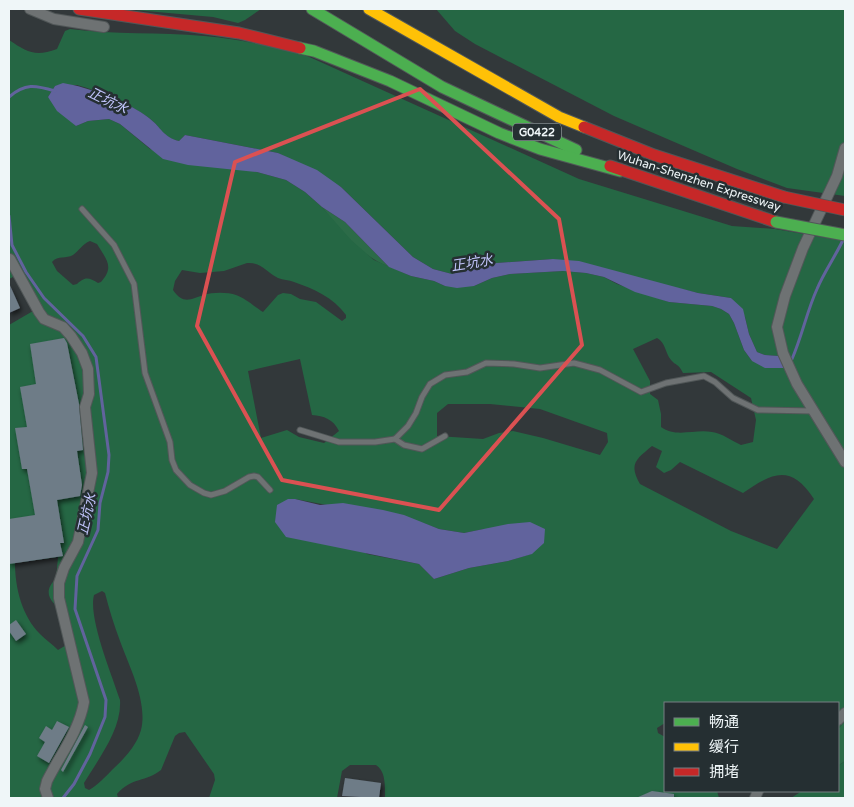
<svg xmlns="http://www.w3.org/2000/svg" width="854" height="807" font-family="'Varela Round','Noto Sans SC',sans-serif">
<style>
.green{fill:#2c6b48}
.forest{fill:#256744;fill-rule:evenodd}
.water{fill:#61639d}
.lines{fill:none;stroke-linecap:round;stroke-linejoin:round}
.stream{stroke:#61639d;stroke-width:3}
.building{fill:#6e7b87;filter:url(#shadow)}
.lane-casing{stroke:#515758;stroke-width:7}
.street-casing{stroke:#515758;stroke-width:12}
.fast-casing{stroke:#515758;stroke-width:13}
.slow-casing{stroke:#515758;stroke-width:13}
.jam-casing{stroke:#515758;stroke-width:13}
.lane{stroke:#6e7273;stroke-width:5}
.street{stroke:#6e7273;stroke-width:10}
.fast{stroke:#4caf50;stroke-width:11}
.slow{stroke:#ffc107;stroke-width:11}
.jam{stroke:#c62828;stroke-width:11}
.fast-bridge-casing{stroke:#515758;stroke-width:13;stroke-linecap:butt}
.jam-bridge-casing{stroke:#515758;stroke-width:13;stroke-linecap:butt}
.fast-bridge{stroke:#4caf50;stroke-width:11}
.jam-bridge{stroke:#c62828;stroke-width:11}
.marked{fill:none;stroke:#db5152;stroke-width:4;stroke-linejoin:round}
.labels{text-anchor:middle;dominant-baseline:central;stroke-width:5;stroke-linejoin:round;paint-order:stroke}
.shield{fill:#252f32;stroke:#b2babd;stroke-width:1}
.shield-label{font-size:11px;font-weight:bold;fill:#eff6f8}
.street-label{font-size:12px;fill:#eff6f8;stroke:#252f32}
.water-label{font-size:14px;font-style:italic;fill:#c1c4fb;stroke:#252f32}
</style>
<defs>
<filter id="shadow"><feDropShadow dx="2" dy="3" stdDeviation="2.5" flood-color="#0009"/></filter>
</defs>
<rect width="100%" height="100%" fill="#32383a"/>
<!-- green -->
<g class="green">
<path d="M322 207 345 222 389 267C361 256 340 230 322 207Z"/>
<polygon points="845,721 845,761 838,766 838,729"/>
</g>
<!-- forest -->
<g class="forest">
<polygon points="124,9 261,9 245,20 238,23 213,17"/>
<polygon points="436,9 845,9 845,196 787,188 737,169 614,116 475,44 455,31"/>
<path d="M70 29C114 35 159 32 204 36 238 39 272 46 305 55L579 179 732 226 775 229 845 241V721L838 729V703H665V723L657 728 658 733 665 737V791H717L719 798H385C385 787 386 771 376 765H350L342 771 337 798H209L215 780 214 774 185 732 179 733 175 736 161 770C146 782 132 777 117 794L118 798H9V325L33 311 15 276 9 279V40C27 52 35 57 57 49L65 31ZM77 85C99 91 130 104 149 118 161 127 162 137 179 141L185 135 278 153 341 187 413 257 433 269 452 274 483 264 553 259 698 293 731 298 745 317 749 334 757 352 765 355 779 356 752 361 744 350 734 323 729 314 721 309 712 306 669 302 617 284 604 277 586 273 563 271 510 274 492 278 474 286H445L434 281 411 276 374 260 351 240 322 207 305 192 286 180 257 172 150 149 120 124 109 119 88 121 76 126 48 97 55 86ZM90 241 97 244C106 259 115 267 101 282L98 283C89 278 86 276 77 284L73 285 57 271 52 262C58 255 66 259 73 255 79 251 82 244 90 241ZM247 263C262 262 266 272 278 278 283 280 289 280 294 282 314 289 333 297 346 315V318L342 321 316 302 300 299 291 294 283 293 278 295 263 312C255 307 245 298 236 295 228 292 212 292 204 295 191 299 183 305 173 290L175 281 182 270 200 273 224 271ZM657 338C666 343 665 353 671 360 676 366 678 363 683 373L711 372 751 398 756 420 753 442 741 445C732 441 722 433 712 432 694 429 676 438 661 427V414L658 400 650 394V381L633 349ZM300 359 312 415C324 416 333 419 339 431L324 443 299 437 287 430 261 438 248 371ZM448 404H490L540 409 607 433 608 442 600 455 543 438 513 431 499 433 483 439 437 436V413ZM652 446 662 451 656 467 664 473 671 470 680 462 743 493C773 472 791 464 814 499L777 549 731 531 640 484C628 463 637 459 652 446ZM295 499 423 523 439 529 464 533 484 529 531 554 508 561 469 568 434 579 419 564 367 554ZM58 557 56 579C42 591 50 604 64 610L68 644 58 650C52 644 46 640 40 634 22 616 15 588 15 563ZM102 591 105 593C109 609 114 625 120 641 129 666 148 702 141 730 137 745 124 759 112 770 105 777 98 785 89 790L85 788 84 783C99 758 122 729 120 700 112 675 88 618 94 595Z"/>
<polygon points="845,761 845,798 791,798 802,791 838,791 838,766"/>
</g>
<!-- water -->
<g class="water">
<path d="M63 83C88 87 129 102 149 118 161 127 163 137 179 141L185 135 278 153 317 170 341 187 413 257 433 269 452 274 483 264 553 259 579 261 698 293 731 298 743 309 749 334 757 352 765 355 779 356 785 368H765L752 361 744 350 734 323 729 314 721 309 712 306 669 302 635 292 604 277 586 273 563 271 510 274 492 278 474 286 457 288 445 286 434 281 411 276 389 267 345 222 322 207 305 192 286 180 257 172 188 165 163 159 120 124 109 119 88 121 76 126 57 111 48 97 55 86Z"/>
<polygon points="288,499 295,499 320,505 343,503 383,510 404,515 439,529 464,533 508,524 530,522 545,529 544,543 532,554 508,561 469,568 434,579 419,564 286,537 275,522 277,505"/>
</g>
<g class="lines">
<!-- stream -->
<g class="stream">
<path d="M9 97C25 83 35 85 55 91"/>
<polyline points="9,216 12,245 26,272 44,298 83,336 96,357 109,455 108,472 100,503 98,530 77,576 75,609 106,700 105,717 90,754 74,784 63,798"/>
<path d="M789 360 792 359C802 336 807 311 817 289 824 272 835 257 843 240"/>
</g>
</g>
<!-- building -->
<g class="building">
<polygon points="9,283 20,308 9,313"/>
<polygon points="64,338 67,343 79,404 83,450 77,451 82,485 80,496 57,500 64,543 60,543 63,556 9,564 9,519 35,515 27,469 22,469 15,428 27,427 20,387 36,384 30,344"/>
<polygon points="16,620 26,634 16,641 9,631 9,625"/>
<polygon points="57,721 69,727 49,763 37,756 45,742 39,738 46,726 52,730"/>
<polygon points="85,725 88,727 63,772 61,770"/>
<polygon points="345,778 381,783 379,798 342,796"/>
<polygon points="652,791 674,794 674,798 636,798"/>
</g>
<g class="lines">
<defs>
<g id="lane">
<polyline points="82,209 114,245 134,284 145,373 170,442 172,460 176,470 190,485 204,493 211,495 225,491 249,477 254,476 258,477 270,490"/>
<polyline points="300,430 339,442 375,442 395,439 408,426 416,413 422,397 430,384 445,375 467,372 486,363 514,364 540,368 574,363 600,370 641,392 666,383 704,376 715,382 733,398 758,410 813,411"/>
<polyline points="395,439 404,445 422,449 445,436"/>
</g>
<g id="street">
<polyline points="30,9 54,19 104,27"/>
<polyline points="845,148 837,176 803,248 785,296 777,327 783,353 797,384 845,462"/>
<path d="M10 259 39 312 44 319 63 327 71 336 82 353 88 369 89 394 85 407 92 473 78 542 64 568 59 583V598L84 702C79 731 60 755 47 781L45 789 48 798"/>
<polyline points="838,720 845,713"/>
<polyline points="755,798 758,791"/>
</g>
<g id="fast">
<polyline points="312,9 442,87 576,150"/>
<polyline points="300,48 314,51 390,81 499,133 540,149 620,171"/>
</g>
<polyline id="slow" points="369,9 559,117 584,127"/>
<g id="jam">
<polyline points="79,9 239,33 300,48"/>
<polyline points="584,127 654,155 784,197"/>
<polyline points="610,166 776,222"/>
</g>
</defs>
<!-- lane casing -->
<use href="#lane" class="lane-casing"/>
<!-- street casing -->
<use href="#street" class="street-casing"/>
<!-- fast casing -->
<use href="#fast" class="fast-casing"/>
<!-- slow casing -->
<use href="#slow" class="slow-casing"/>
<!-- jam casing -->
<use href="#jam" class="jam-casing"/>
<!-- lane -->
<use href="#lane" class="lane"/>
<!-- street -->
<use href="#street" class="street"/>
<!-- fast -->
<use href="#fast" class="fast"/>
<!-- slow -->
<use href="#slow" class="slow"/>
<!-- jam -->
<use href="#jam" class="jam"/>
<defs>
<polyline id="fast-bridge" points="776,222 845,235"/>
<polyline id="jam-bridge" points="784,197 845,210"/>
</defs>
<!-- fast-bridge casing -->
<use href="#fast-bridge" class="fast-bridge-casing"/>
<!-- jam-bridge casing -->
<use href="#jam-bridge" class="jam-bridge-casing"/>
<!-- fast-bridge -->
<use href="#fast-bridge" class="fast-bridge"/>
<!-- jam-bridge -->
<use href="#jam-bridge" class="jam-bridge"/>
</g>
<!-- marked area -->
<path class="marked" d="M420 89 559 219 582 345 439 510 282 480 197 326 235 162Z"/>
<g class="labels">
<!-- shield labels -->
<rect class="shield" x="513" y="123.5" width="48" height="17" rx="4"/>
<g class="shield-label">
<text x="537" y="132">G0422</text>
</g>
<!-- street labels -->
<g class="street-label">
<text transform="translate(699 181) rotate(18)">Wuhan-Shenzhen Expressway</text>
</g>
<!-- water labels -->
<g class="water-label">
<text transform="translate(108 101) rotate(26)">正坑水</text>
<text transform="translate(472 263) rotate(-9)">正坑水</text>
<text transform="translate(87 514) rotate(-77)">正坑水</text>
</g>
</g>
<!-- border -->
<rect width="854" height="807" fill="none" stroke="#eff6f8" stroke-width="20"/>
<!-- legend -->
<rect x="664" y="702" width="175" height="90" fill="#252f32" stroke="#767f81"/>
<rect x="674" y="718" width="25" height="8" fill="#4caf50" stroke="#767f81"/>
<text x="709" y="727" font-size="15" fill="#eff6f8">畅通</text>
<rect x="674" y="743" width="25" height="8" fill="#ffc107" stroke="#767f81"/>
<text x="709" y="752" font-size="15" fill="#eff6f8">缓行</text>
<rect x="674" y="768" width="25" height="8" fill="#c62828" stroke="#767f81"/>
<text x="709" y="777" font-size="15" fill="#eff6f8">拥堵</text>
</svg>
